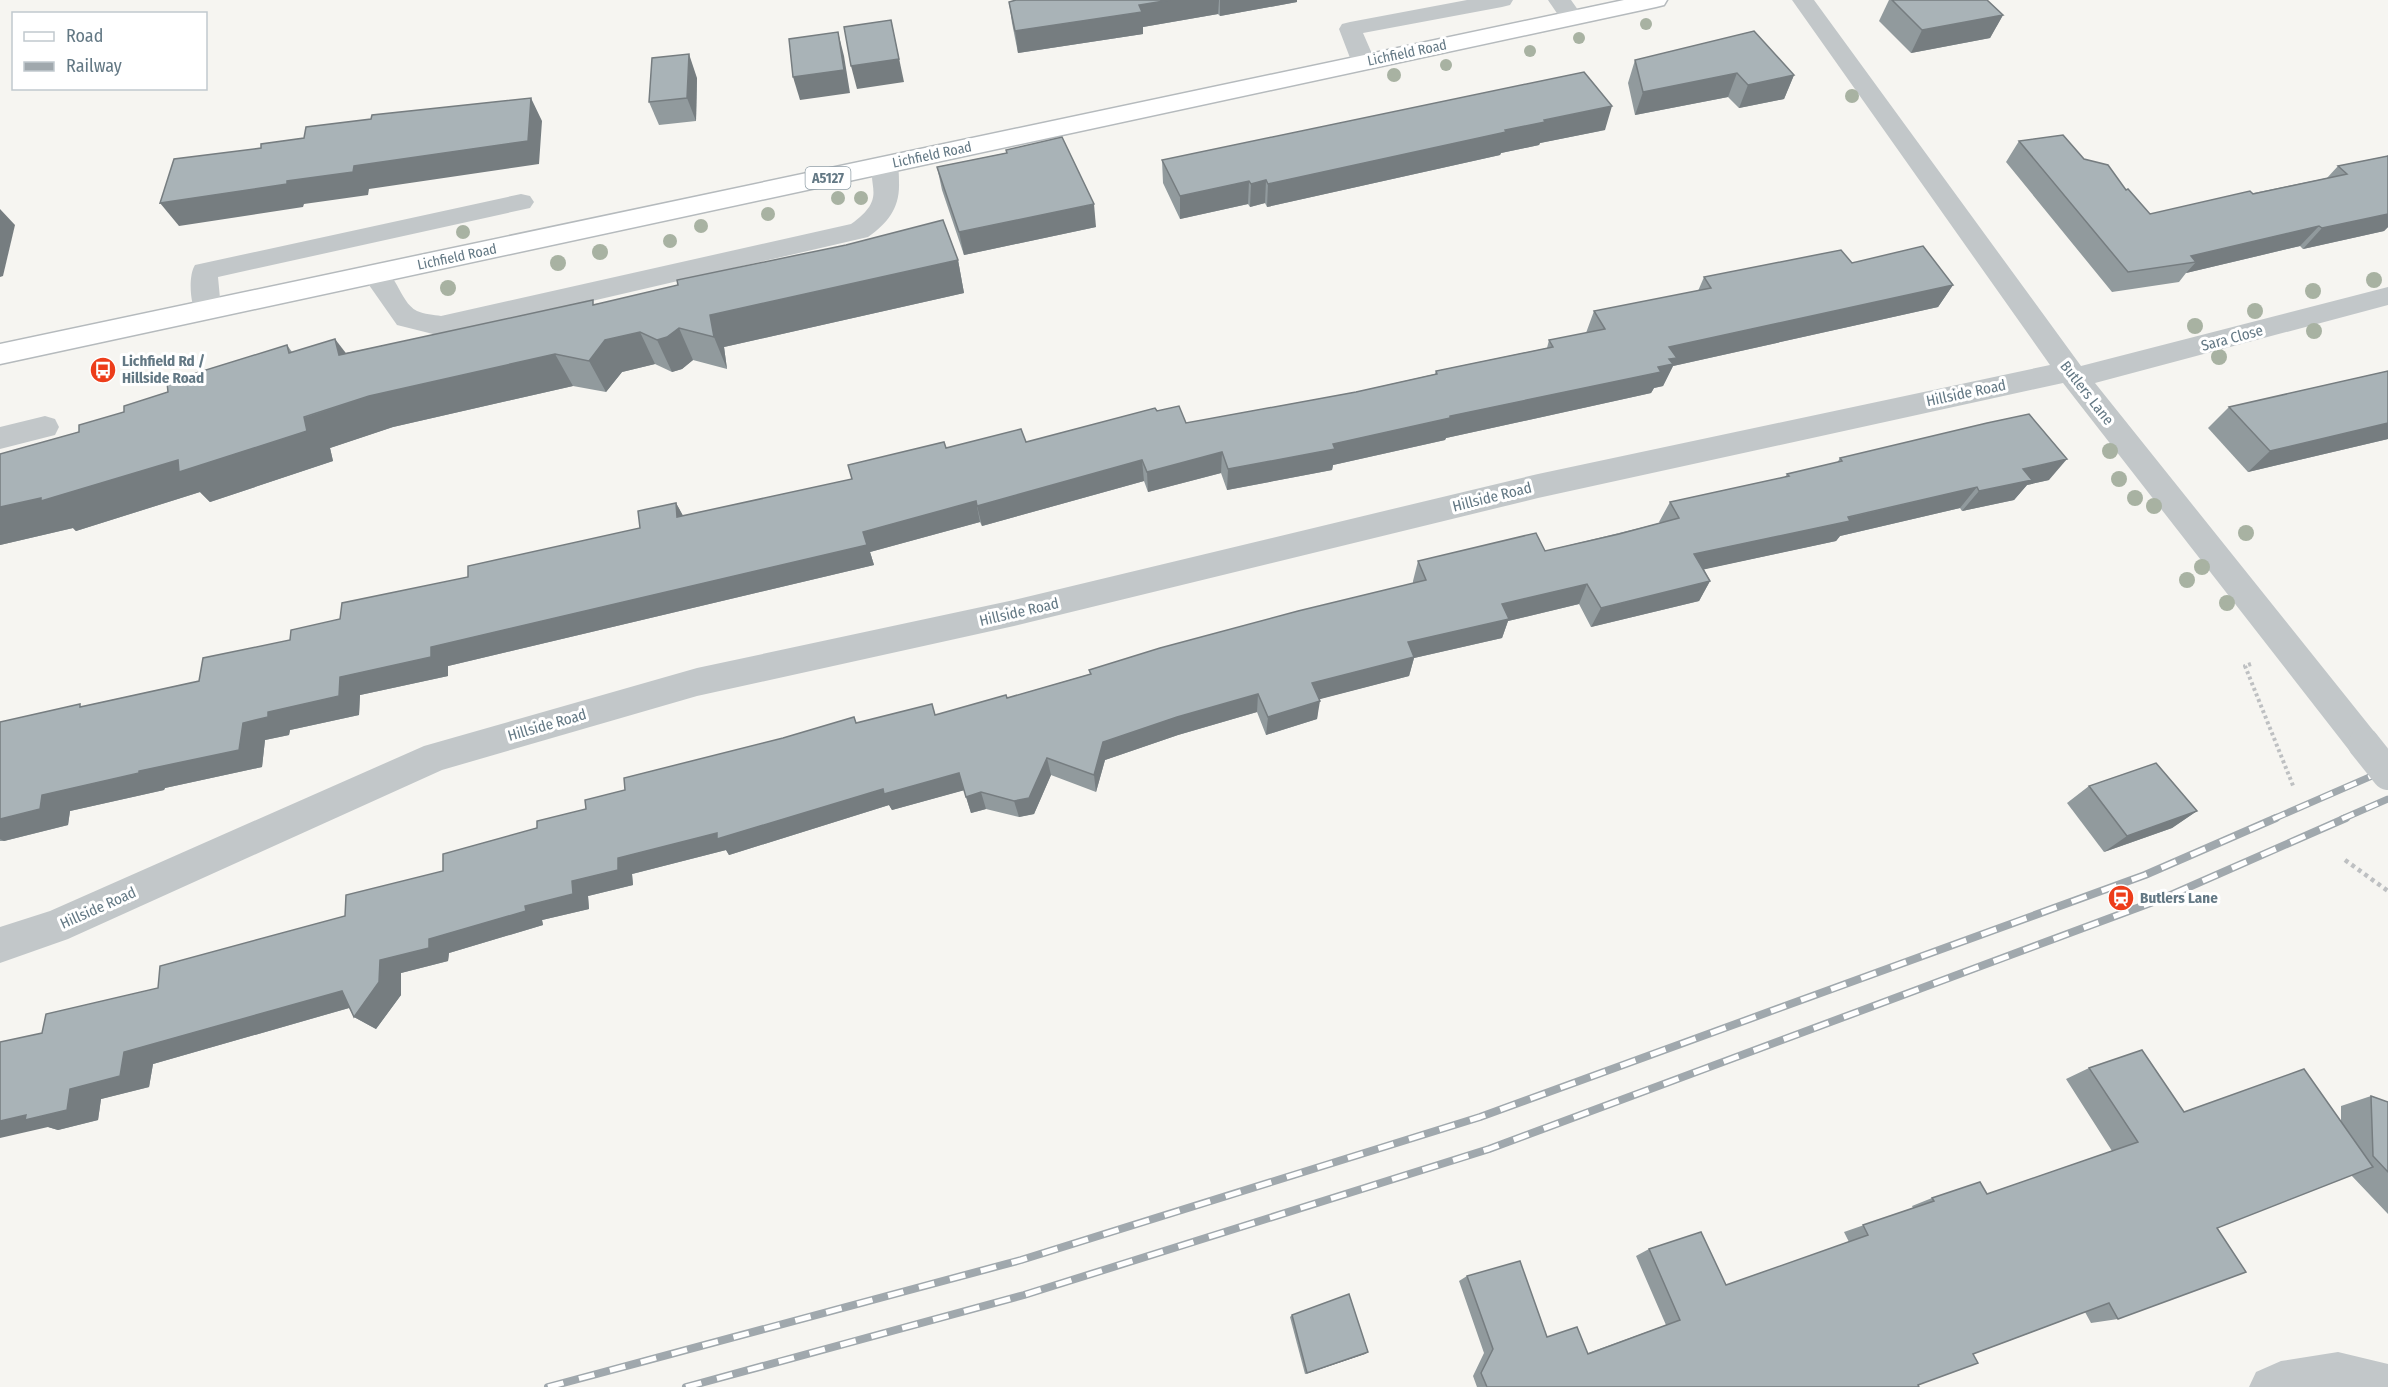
<svg xmlns="http://www.w3.org/2000/svg" width="2388" height="1387" font-family="'Fira Sans Condensed',sans-serif">
<style>
.lines{fill:none;stroke-linecap:round;stroke-linejoin:round}
.primary-casing{stroke:#b5babd;stroke-width:3}
.path-far1{stroke:#bec0c2;stroke-width:4;stroke-dasharray:3 3;stroke-linecap:butt}
.path{stroke:#bec0c2;stroke-width:4.5;stroke-dasharray:4 4;stroke-linecap:butt}
.minor{fill:#c2c7c9;fill-rule:evenodd}
.primary{fill:#fff;fill-rule:evenodd}
.rail-far1-casing{stroke:#a0a8ad;stroke-width:7}
.rail-casing{stroke:#a0a8ad;stroke-width:8}
.rail-far1{stroke:#fff;stroke-width:4.5;stroke-dasharray:13;stroke-linecap:butt}
.rail{stroke:#fff;stroke-width:5;stroke-dasharray:16;stroke-linecap:butt}
.minor-bridge{stroke:#c2c7c9;stroke-width:32}
.tree{fill:#a8b2a2}
.wall{fill:#919a9d}
.shaded-wall{fill:#767d80}
.building{fill:#a9b3b7;stroke:#767d80;stroke-width:1.5}
.labels{text-anchor:middle;dominant-baseline:central;stroke-width:6;stroke-linejoin:round;paint-order:stroke}
.far-street-label{font-size:14px;fill:#637884;stroke:#fff}
.shield{fill:#fff;stroke:#92a0a9;stroke-width:1.5}
.shield-label{font-size:14px;font-weight:bold;fill:#637884}
.street-label{font-size:15px;fill:#637884;stroke:#fff}
.poi-label{font-size:15px;font-weight:bold;fill:#637884;stroke:#fff;text-anchor:start}
</style>
<rect width="100%" height="100%" fill="#f6f5f1"/>
<g class="lines">
<defs>
<polygon id="primary" points="1624,0 1667,0 1664,5 1656,7 0,364 0,344"/>
</defs>
<!-- primary casing -->
<use href="#primary" class="primary-casing"/>
<!-- path-far1 -->
<polyline class="path-far1" points="2251,664 2245,666 2294,788"/>
<!-- path -->
<polyline class="path" points="2345,860 2388,891"/>
<!-- minor -->
<g class="minor">
<polygon points="1467,0 1513,0 1510,5 1502,7 1363,33 1376,63 1372,68 1364,70 1356,68 1352,63 1339,29 1342,24 1350,22"/>
<path d="M1548 0H1571L1583 17 1580 22C1563 26 1557 13 1548 0Z"/>
<polygon points="1792,0 1814,0 2081,366 2388,287 2388,305 2095,383 2376,734 2381,744 2376,754 2364,759 2352,754 2063,383 1538,498 1014,626 697,696 442,770 68,939 0,963 0,927 50,911 424,746 697,668 1014,600 1538,474 2050,365"/>
<path d="M886 157 895 159C899 167 899 174 899 182 900 208 888 223 868 237L441 336 397 325 362 275 366 269C397 259 396 300 417 311 424 314 434 315 441 316L851 224C892 195 861 184 877 159Z"/>
<path d="M521 194 530 196 534 202 530 208 218 277 221 309 217 316 207 319 197 316C190 304 188 276 195 265Z"/>
<polygon points="45,416 55,419 59,427 55,435 0,449 0,427"/>
<polygon points="2338,1352 2388,1364 2388,1387 2249,1387 2256,1372 2281,1361"/>
</g>
<!-- primary -->
<use href="#primary" class="primary"/>
<defs>
<g id="rail-far1">
<polyline points="2273,819 2388,769"/>
<polyline points="2342,819 2388,799"/>
</g>
<g id="rail">
<polyline points="548,1387 1021,1260 1480,1117 2145,875 2276,818"/>
<polyline points="686,1387 1024,1295 1489,1149 2164,898 2346,818"/>
</g>
</defs>
<!-- rail-far1 casing -->
<use href="#rail-far1" class="rail-far1-casing"/>
<!-- rail casing -->
<use href="#rail" class="rail-casing"/>
<!-- rail-far1 -->
<use href="#rail-far1" class="rail-far1"/>
<!-- rail -->
<use href="#rail" class="rail"/>
<!-- minor-bridge -->
<polyline class="minor-bridge" points="2364,744 2388,774"/>
</g>
<!-- trees -->
<g class="tree">
<circle cx="1646" cy="24" r="6"/>
<circle cx="1579" cy="38" r="6"/>
<circle cx="1530" cy="51" r="6"/>
<circle cx="1446" cy="65" r="6"/>
<circle cx="1394" cy="75" r="7"/>
<circle cx="1852" cy="96" r="7"/>
<circle cx="838" cy="198" r="7"/>
<circle cx="861" cy="198" r="7"/>
<circle cx="768" cy="214" r="7"/>
<circle cx="701" cy="226" r="7"/>
<circle cx="463" cy="232" r="7"/>
<circle cx="670" cy="241" r="7"/>
<circle cx="600" cy="252" r="8"/>
<circle cx="558" cy="263" r="8"/>
<circle cx="2374" cy="280" r="8"/>
<circle cx="448" cy="288" r="8"/>
<circle cx="2313" cy="291" r="8"/>
<circle cx="2255" cy="311" r="8"/>
<circle cx="2195" cy="326" r="8"/>
<circle cx="2314" cy="331" r="8"/>
<circle cx="2219" cy="357" r="8"/>
<circle cx="2110" cy="451" r="8"/>
<circle cx="2119" cy="479" r="8"/>
<circle cx="2135" cy="498" r="8"/>
<circle cx="2154" cy="506" r="8"/>
<circle cx="2246" cy="533" r="8"/>
<circle cx="2202" cy="567" r="8"/>
<circle cx="2187" cy="580" r="8"/>
<circle cx="2227" cy="603" r="8"/>
</g>
<!-- wall -->
<g class="wall">
<polygon points="1016,0 1297,0 1297,2 1220,16 1218,14 1143,27 1143,34 1018,53 1012,23 1009,2"/>
<polygon points="1889,0 1987,0 2003,15 1990,38 1911,53 1879,21"/>
<polygon points="1635,60 1794,75 1784,99 1739,108 1728,97 1635,115 1628,83"/>
<polygon points="697,78 696,121 659,125 649,102"/>
<polygon points="1605,130 1540,143 1539,145 1501,153 1500,155 1267,207 1265,203 1250,207 1248,204 1180,219 1163,183 1162,160"/>
<polygon points="2019,141 2084,159 2126,190 2150,214 2327,178 2338,166 2387,156 2388,155 2388,227 2384,231 2303,249 2300,246 2186,273 2179,282 2112,292 2006,162"/>
<polygon points="1006,150 1096,227 964,255 942,190 937,167 1006,153"/>
<polygon points="958,260 964,293 724,347 727,369 693,360 682,369 672,372 655,364 622,372 606,392 573,386 393,427 330,448 333,461 210,502 200,492 76,531 73,528 0,545 0,454 79,432 168,392 287,345 292,352 346,353 595,304"/>
<polygon points="1852,263 1953,285 1938,307 1673,366 1663,386 1654,388 1651,393 1446,438 1445,440 1333,465 1332,470 1227,490 1221,473 1148,492 1144,481 982,526 980,522 870,552 874,565 448,666 448,676 360,695 359,715 290,730 289,735 265,740 262,767 165,788 164,790 70,811 68,825 4,841 0,841 0,722 84,706 199,681 290,640 340,619 468,577 640,528 676,503 683,516 852,479 946,448 1026,442 1157,411 1186,423 1356,392 1435,374 1436,371 1547,348 1549,340 1586,333 1594,311 1698,291 1704,277"/>
<polygon points="2388,371 2388,439 2248,472 2208,428 2229,407"/>
<polygon points="1840,458 2049,480 2027,485 2014,500 1962,511 1960,508 1840,536 1836,541 1704,569 1710,581 1699,601 1591,627 1579,604 1508,621 1502,638 1414,658 1409,676 1319,699 1317,719 1266,735 1257,712 1178,735 1105,760 1096,792 1051,775 1034,814 1019,817 986,809 971,813 964,790 892,810 889,805 729,855 726,850 632,874 633,885 588,896 589,909 542,920 543,925 449,953 448,961 401,973 401,995 376,1029 354,1017 349,1008 153,1064 149,1087 101,1099 98,1120 58,1130 48,1127 42,1033 345,916 537,828 586,809 625,790 857,723 936,715 1007,698 1090,674 1089,670 1413,583 1413,581 1418,561 1545,551 1660,523 1659,522 1670,502 1785,477 1787,474 1837,463"/>
<polygon points="2089,786 2197,811 2172,828 2104,852 2067,803"/>
<polygon points="2089,1068 2184,1112 2341,1121 2341,1106 2371,1096 2388,1102 2388,1214 2351,1175 2217,1228 2118,1319 2091,1323 2085,1312 1973,1354 1918,1385 1919,1387 1477,1387 1473,1376 1484,1353 1459,1281 1467,1276 1547,1337 1588,1353 1666,1325 1636,1256 1649,1249 1726,1285 1849,1242 1844,1232 1913,1208 1912,1206 1932,1198 1987,1194 2112,1151 2066,1079"/>
<polygon points="1292,1315 1368,1352 1365,1354 1305,1374 1290,1317"/>
</g>
<!-- shaded-wall -->
<g class="shaded-wall">
<polygon points="1170,0 1219,0 1218,14 1143,27 1143,34 1018,53 1015,31 1139,5"/>
<polygon points="1220,0 1297,0 1297,2 1220,16"/>
<polygon points="2003,15 1990,38 1911,53 1922,30"/>
<polygon points="891,20 904,82 857,89 851,66"/>
<polygon points="838,32 844,56 850,93 800,100 793,77"/>
<polygon points="689,54 697,78 696,121 687,98"/>
<polygon points="1737,73 1728,97 1635,115 1643,92"/>
<polygon points="1794,75 1784,99 1739,108 1748,85"/>
<polygon points="531,98 542,121 539,164 369,189 368,195 304,204 303,207 179,226 160,203 287,181 354,166"/>
<polygon points="1612,106 1605,130 1540,143 1539,145 1501,153 1500,155 1267,207 1268,184 1505,130 1544,120"/>
<polygon points="1266,180 1265,203 1250,207 1251,184"/>
<polygon points="1249,181 1248,204 1180,219 1180,196"/>
<polygon points="1094,204 1096,227 964,255 959,232"/>
<polygon points="0,209 15,225 3,276 0,277"/>
<polygon points="2388,214 2388,227 2384,231 2303,249 2322,228"/>
<polygon points="2319,226 2300,246 2186,273 2196,262 2191,256"/>
<polygon points="958,260 964,293 724,347 727,369 714,337 710,315"/>
<polygon points="1953,285 1938,307 1673,366 1663,386 1654,388 1651,393 1446,438 1445,440 1333,465 1332,470 1227,490 1228,469 1450,416 1669,347"/>
<polygon points="679,328 693,360 682,369 672,372 657,340"/>
<polygon points="640,332 655,364 622,372 606,392 589,361 605,340"/>
<polygon points="335,339 359,370 339,355"/>
<polygon points="555,354 573,386 393,427 330,448 333,461 210,502 200,492 76,531 73,528 0,545 0,507 178,460 369,396"/>
<polygon points="2388,423 2388,439 2248,472 2270,451"/>
<polygon points="1222,452 1221,473 1148,492 1147,472"/>
<polygon points="2067,459 2049,480 2027,485 2014,500 1962,511 1979,491 2023,469"/>
<polygon points="1142,460 1144,481 982,526 977,506"/>
<polygon points="1977,487 1960,508 1840,536 1836,541 1683,574 1694,554"/>
<polygon points="976,501 980,522 870,552 874,565 448,666 448,676 360,695 359,715 290,730 289,735 265,740 262,767 165,788 164,790 70,811 68,825 4,841 0,839 0,819 42,795 139,771 243,723 268,712 340,677 431,647"/>
<polygon points="676,503 687,523 677,517"/>
<polygon points="1710,581 1699,601 1591,627 1601,608"/>
<polygon points="1587,584 1579,604 1508,621 1502,638 1414,658 1409,676 1309,702 1312,683 1408,642 1502,604"/>
<polygon points="1258,694 1257,712 1178,735 1105,760 1096,792 1094,775 1103,742 1177,717"/>
<polygon points="1320,701 1317,719 1266,735 1268,717"/>
<polygon points="1047,758 1051,775 1034,814 1019,817 1014,801"/>
<polygon points="959,773 965,790 892,810 889,805 729,855 726,850 632,874 633,885 588,896 589,909 542,920 543,925 449,953 448,961 401,973 401,995 376,1029 354,1017 363,1004 153,1064 149,1087 101,1099 98,1120 58,1130 48,1127 0,1138 0,1121 26,1115 70,1089 124,1052 380,960 429,939 525,906 572,881 618,858 883,789"/>
<polygon points="981,792 986,809 971,813 966,797"/>
<polygon points="2197,811 2172,828 2104,852 2127,836"/>
<polygon points="1368,1352 1365,1354 1305,1374 1307,1373"/>
</g>
<!-- building -->
<g class="building">
<polygon points="1016,0 1170,0 1139,5 1142,12 1015,31 1009,2"/>
<polygon points="1892,0 1987,0 2003,15 1922,30"/>
<polygon points="891,20 899,59 851,66 844,27"/>
<polygon points="1754,31 1794,75 1748,85 1737,73 1643,92 1635,60"/>
<polygon points="838,32 844,70 793,77 789,39"/>
<polygon points="689,54 687,98 649,102 652,58"/>
<polygon points="1584,72 1612,106 1544,120 1545,122 1505,130 1506,132 1268,184 1266,180 1251,184 1249,181 1180,196 1162,160"/>
<polygon points="531,98 528,141 354,166 353,172 287,181 287,184 160,203 174,159 261,148 261,144 304,138 306,127 371,119 372,115"/>
<polygon points="2063,135 2084,159 2108,165 2126,190 2128,189 2150,214 2250,191 2253,194 2347,174 2338,166 2388,156 2388,214 2322,228 2319,226 2191,256 2196,262 2128,272 2019,141"/>
<polygon points="1062,137 1094,204 959,232 937,167 1007,153 1006,150"/>
<polygon points="943,220 958,260 710,315 714,337 679,328 667,337 657,340 640,332 605,340 589,361 555,354 369,396 304,417 307,431 179,472 178,460 41,501 41,498 0,507 0,454 79,432 79,425 124,412 124,406 168,392 167,382 287,345 289,353 335,339 339,355 593,300 593,305 678,285 677,280 846,245"/>
<polygon points="1923,246 1953,285 1669,347 1677,358 1669,359 1673,364 1658,367 1661,372 1450,416 1450,418 1333,444 1335,449 1228,469 1222,452 1147,472 1142,460 977,506 976,501 863,532 867,545 431,647 431,657 340,677 339,696 268,712 268,717 243,723 239,750 139,771 139,773 42,795 40,809 0,819 0,722 80,704 80,707 199,681 203,658 290,640 291,630 340,619 342,603 468,577 468,566 640,528 638,511 676,503 677,517 852,479 848,465 944,442 946,448 1021,429 1026,442 1155,408 1157,411 1179,406 1186,423 1356,392 1437,374 1436,371 1553,347 1549,340 1605,329 1594,311 1711,288 1704,277 1841,250 1852,263"/>
<polygon points="2388,371 2388,423 2270,451 2229,407"/>
<polygon points="2029,414 2067,459 2023,469 2032,480 1979,491 1977,487 1848,517 1850,521 1694,554 1710,581 1601,608 1587,584 1502,604 1509,619 1408,642 1414,657 1312,683 1320,701 1268,717 1258,694 1177,717 1103,742 1094,775 1047,758 1029,798 1014,801 981,792 966,797 959,773 884,794 883,789 717,839 717,833 618,858 618,870 572,881 573,894 525,906 526,911 429,939 429,948 380,960 379,982 354,1017 342,991 124,1052 120,1076 70,1089 67,1110 25,1120 26,1115 0,1121 0,1042 42,1033 46,1014 158,988 160,966 345,916 346,895 443,871 443,854 537,828 537,821 586,809 585,800 625,790 624,778 783,738 854,717 856,723 932,704 935,715 1006,695 1007,698 1091,674 1089,670 1160,648 1298,611 1426,580 1418,561 1536,533 1545,551 1619,534 1679,518 1670,502 1789,476 1787,474 1842,461 1840,458 1987,423"/>
<polygon points="2156,763 2197,811 2127,836 2089,786"/>
<polygon points="2142,1050 2184,1112 2304,1069 2373,1167 2217,1228 2246,1272 2118,1319 2109,1303 1973,1354 1978,1363 1918,1385 1919,1387 1487,1387 1481,1373 1493,1349 1467,1276 1520,1261 1547,1337 1577,1327 1588,1354 1680,1320 1649,1249 1701,1232 1726,1285 1868,1235 1863,1225 1934,1201 1932,1198 1980,1182 1987,1194 2138,1142 2089,1068"/>
<polygon points="2371,1096 2388,1102 2388,1172 2373,1156"/>
<polygon points="1349,1294 1368,1352 1307,1373 1292,1315"/>
</g>
<!-- icons -->
<defs>
<symbol id="bus-disc" viewBox="-11 -11 22 22"><circle r="9.5" fill="#ed3d1a" stroke="#fff"/><path d="M-5-6H5V4H4V6H2V4H-2V6H-4V4H-5ZM-3.5-4V0h7V-4ZM-3.5 1.2v1.5H-2V1.2ZM2 1.2v1.5H3.5V1.2Z" fill="#fff"/></symbol>
<symbol id="station-disc" viewBox="-11 -11 22 22"><circle r="9.5" fill="#ed3d1a" stroke="#fff"/><path d="M-3-6H3Q5-6 5-4V2Q5 4 3 4L4.5 6H3L1.5 4h-3L-3 6H-4.5L-3 4Q-5 4-5 2V-4Q-5-6-3-6ZM-3.5-4v3h7v-3ZM-3.5 1v1.5H-2V1ZM2 1v1.5H3.5V1Z" fill="#fff"/></symbol>
</defs>
<g fill-rule="evenodd">
<use href="#bus-disc" x="88" y="355" width="30" height="30"/>
<use href="#station-disc" x="2106" y="883" width="30" height="30"/>
</g>
<g class="labels">
<!-- far-street labels -->
<g class="far-street-label">
<text transform="translate(1407 53) rotate(-12)">Lichfield Road</text>
<text transform="translate(932 155) rotate(-12)">Lichfield Road</text>
<text transform="translate(457 257) rotate(-12)">Lichfield Road</text>
</g>
<!-- shield labels -->
<rect class="shield" x="805.5" y="167" width="45" height="22" rx="4.5"/>
<g class="shield-label">
<text x="828" y="178">A5127</text>
</g>
<!-- street labels -->
<g class="street-label">
<text transform="translate(2232 338) rotate(-15)">Sara Close</text>
<text transform="translate(1966 393) rotate(-12)">Hillside Road</text>
<text transform="translate(2087 393) rotate(52)">Butlers Lane</text>
<text transform="translate(1492 497) rotate(-14)">Hillside Road</text>
<text transform="translate(1019 612) rotate(-13)">Hillside Road</text>
<text transform="translate(547 725) rotate(-16)">Hillside Road</text>
<text transform="translate(98 908) rotate(-24)">Hillside Road</text>
</g>
<!-- poi labels -->
<g class="poi-label">
<text x="122" y="361">Lichfield Rd /<tspan x="122" dy="17">Hillside Road</tspan></text>
<text x="2140" y="898">Butlers Lane</text>
</g>
</g>
<!-- legend -->
<rect x="12" y="12" width="195" height="78" fill="#ffffff" stroke="#c1c9ce" stroke-width="1.5"/>
<rect x="24" y="32" width="30" height="9" fill="#ffffff" stroke="#c1c9ce" stroke-width="1.5"/>
<text x="66" y="42" font-size="18" fill="#637884">Road</text>
<rect x="24" y="62" width="30" height="9" fill="#a0a8ad" stroke="#c1c9ce" stroke-width="1.5"/>
<text x="66" y="72" font-size="18" fill="#637884">Railway</text>
</svg>
